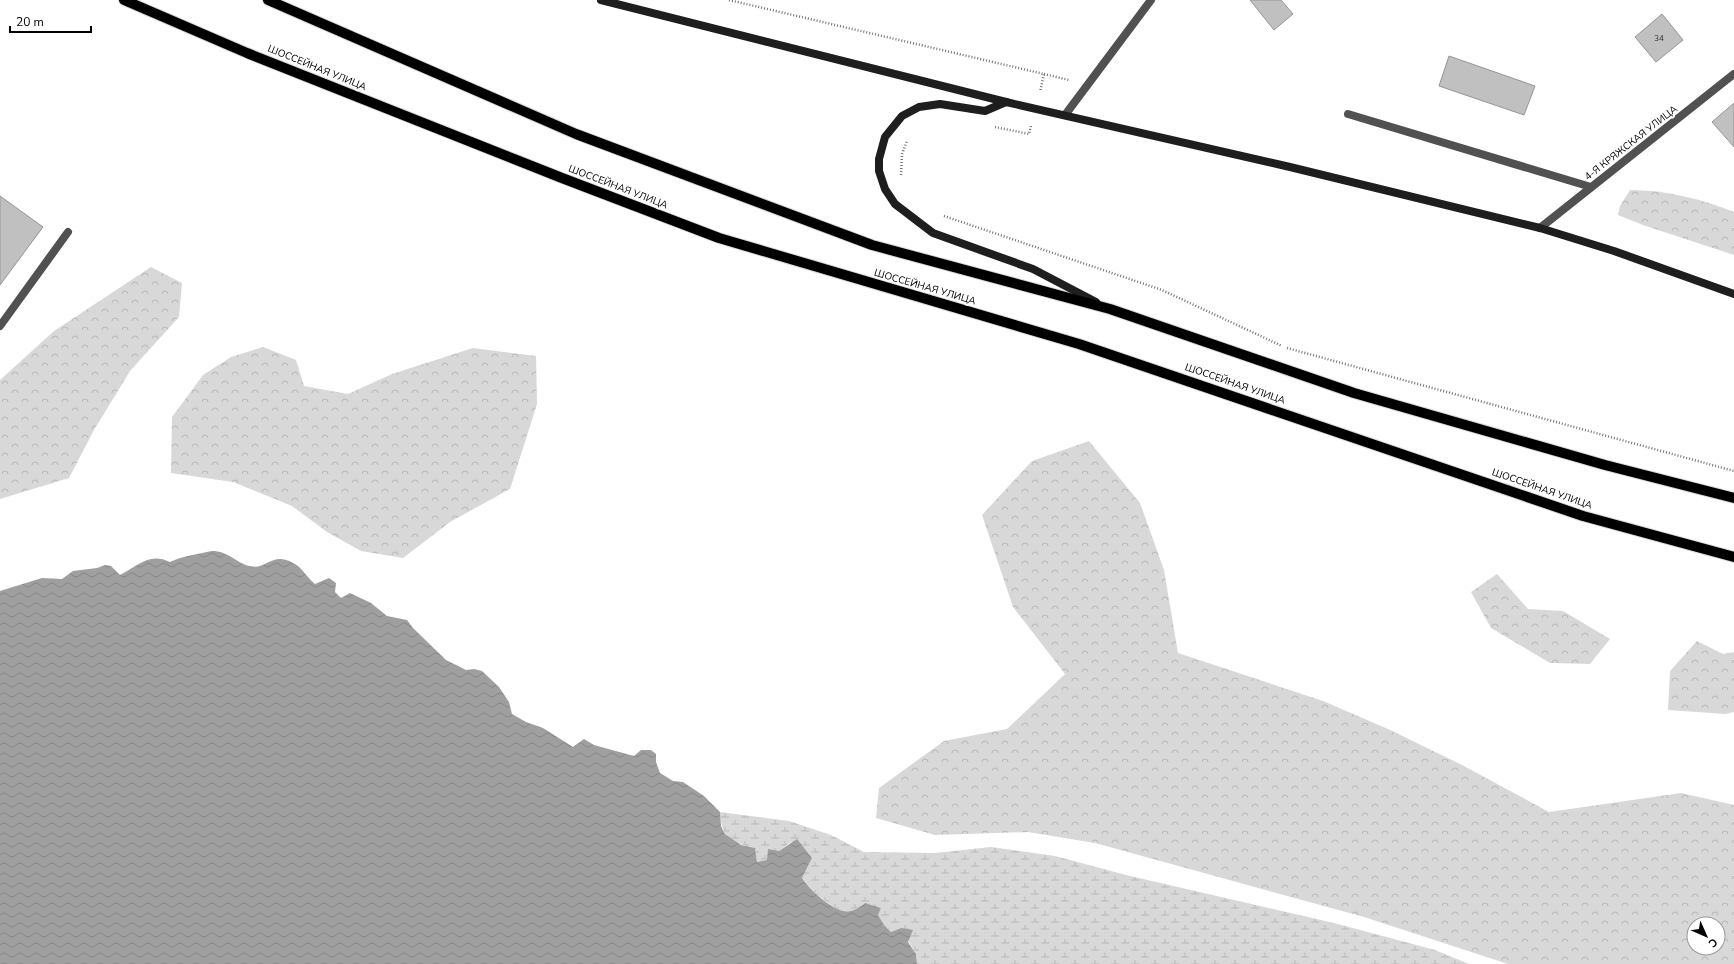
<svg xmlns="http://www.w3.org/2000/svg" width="1734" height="964" font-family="'Nunito Sans',sans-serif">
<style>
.forest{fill:url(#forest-crowns);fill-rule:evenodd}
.wetland{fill:url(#wetland-marsh)}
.water{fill:url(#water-waves)}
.building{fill:#c0c0c0;stroke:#959595}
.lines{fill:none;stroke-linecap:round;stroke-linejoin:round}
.primary-casing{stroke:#dbdbdb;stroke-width:12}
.path{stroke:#737373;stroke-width:2.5;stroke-dasharray:1 2;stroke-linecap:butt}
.lane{stroke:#515151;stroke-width:8}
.street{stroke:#515151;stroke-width:8}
.secondary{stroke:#1e1e1e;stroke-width:8}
.primary{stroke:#000;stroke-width:10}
.labels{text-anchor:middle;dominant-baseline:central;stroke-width:4;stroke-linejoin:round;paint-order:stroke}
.number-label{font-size:8px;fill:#303030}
.street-label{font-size:10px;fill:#000;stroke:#fff}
</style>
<defs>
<pattern id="forest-crowns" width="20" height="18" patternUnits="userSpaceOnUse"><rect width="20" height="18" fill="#d8d8d8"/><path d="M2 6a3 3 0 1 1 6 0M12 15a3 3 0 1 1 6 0" fill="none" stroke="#b8b8b8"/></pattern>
<pattern id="wetland-marsh" width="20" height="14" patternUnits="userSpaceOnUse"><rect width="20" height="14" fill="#d8d8d8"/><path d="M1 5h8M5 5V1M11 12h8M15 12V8" fill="none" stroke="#b8b8b8"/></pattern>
<pattern id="water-waves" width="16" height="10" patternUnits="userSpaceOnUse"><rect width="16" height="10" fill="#9f9f9f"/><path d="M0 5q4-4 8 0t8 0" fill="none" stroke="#878787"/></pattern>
</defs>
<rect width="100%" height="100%" fill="#fff"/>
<!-- forest -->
<g class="forest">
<path d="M1630 190C1666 190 1701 199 1734 212V255L1643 225 1618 215 1620 206Z"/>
<polygon points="151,267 182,283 179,317 130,371 94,430 69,478 0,499 0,380 54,331"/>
<polygon points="263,347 296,360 304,386 348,394 392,374 473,348 536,356 537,404 510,489 450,522 403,558 361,551 327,532 292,506 233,482 171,473 172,417 203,375 231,357"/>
<path d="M1089 441 1140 503 1164 570 1178 653 1323 701 1388 729 1462 765 1549 812 1681 793 1734 805V964H1508L1364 917 1095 843 1028 832 935 835 876 818 879 788 944 741 1007 729 1065 674 1013 607 982 515 1032 461ZM1694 924H1718V948H1694Z"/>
<polygon points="1497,574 1528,609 1563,611 1610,639 1590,664 1550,663 1491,628 1471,592"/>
<polygon points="1697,641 1723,654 1734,652 1734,712 1726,714 1668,710 1670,671"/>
</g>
<!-- wetland -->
<path class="wetland" d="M720 812 789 821 831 835 864 852 935 853 991 847 1055 856 1126 875 1334 923 1435 950 1469 964H917L916 954 901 928 891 932 884 925 877 915 881 908 865 903C861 906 856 910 851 911 836 915 810 889 802 878L812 858 791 842 767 860 757 862 755 848C731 843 721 837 720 812Z"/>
<!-- water -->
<path class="water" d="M212 551C228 551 235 562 249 566 266 571 272 551 293 563 304 569 306 577 315 584L329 578 336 583 335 592 341 598 350 593 371 603 387 616 407 620 413 628 446 660 466 670 474 669 482 671 499 687 509 702 512 714 526 722 543 728 573 747 584 739 594 745 634 756 641 750H651L656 754V762L660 773 673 781 683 782 704 796 720 812 721 826 725 834 741 845 755 848 757 862 767 860 768 849 779 851 797 839 812 858 802 878C810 890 836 915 851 911 856 910 861 906 865 903L881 908 878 915 884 925 891 932 901 928 913 930 908 942 916 954 917 964H0V591L42 578 62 579 73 571 97 568 105 565 111 566 120 575C138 566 149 552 170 562 182 556 198 554 212 551Z"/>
<!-- building -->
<g class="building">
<polygon points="1250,0 1281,0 1293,14 1274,30"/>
<polygon points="1662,14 1683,40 1656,62 1635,37"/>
<polygon points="1449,56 1535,86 1524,115 1439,86"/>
<polygon points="1734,103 1734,147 1712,122"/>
<polygon points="0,196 43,227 0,285"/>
</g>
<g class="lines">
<defs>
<g id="primary">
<polyline points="124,0 247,53 562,178 719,238 1079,344 1583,516 1734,557"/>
<polyline points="268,0 576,134 872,245 1110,309 1354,393 1605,465 1734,498"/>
</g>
</defs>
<!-- primary casing -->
<use href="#primary" class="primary-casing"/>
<!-- path -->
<g class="path">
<polyline points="729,0 1044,74 1040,92"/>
<polyline points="1044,74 1069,80"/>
<polyline points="995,127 1029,134 1031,126"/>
<polyline points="901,175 902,154 907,141"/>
<polyline points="944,216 1162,290 1282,346"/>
<polyline points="1287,348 1734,471"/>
</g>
<!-- lane -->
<g class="lane">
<polyline points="1348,114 1591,187"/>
<polyline points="0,326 68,232"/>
</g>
<!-- street -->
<g class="street">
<polyline points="1065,115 1151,0"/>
<polyline points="1540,228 1734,74"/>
</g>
<!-- secondary -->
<g class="secondary">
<polyline points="601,0 1006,102 1290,167 1540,228 1614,251 1734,294"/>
<polyline points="1006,102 985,111 940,104 919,107 902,116 885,137 879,159 879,171 885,189 895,204 933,233 1033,269 1096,302"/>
</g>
<!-- primary -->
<use href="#primary" class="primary"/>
</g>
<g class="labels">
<!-- number labels -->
<g class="number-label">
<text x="1659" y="38">34</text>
</g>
<!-- street labels -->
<g class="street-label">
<text transform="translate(317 68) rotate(22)">ШОССЕЙНАЯ УЛИЦА</text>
<text transform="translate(1631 143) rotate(-38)">4-Я КРЯЖСКАЯ УЛИЦА</text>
<text transform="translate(618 187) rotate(21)">ШОССЕЙНАЯ УЛИЦА</text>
<text transform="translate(925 287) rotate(16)">ШОССЕЙНАЯ УЛИЦА</text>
<text transform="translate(1235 384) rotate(19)">ШОССЕЙНАЯ УЛИЦА</text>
<text transform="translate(1542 489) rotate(19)">ШОССЕЙНАЯ УЛИЦА</text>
</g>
</g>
<!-- north arrow -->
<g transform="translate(1706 936) rotate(135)"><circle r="19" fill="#ffffff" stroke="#999999"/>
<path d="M0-3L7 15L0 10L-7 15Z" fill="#000000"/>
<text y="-6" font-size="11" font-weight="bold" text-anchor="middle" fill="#000000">С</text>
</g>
<!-- scale -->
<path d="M10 26v6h81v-6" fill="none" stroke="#000000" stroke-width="2"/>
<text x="16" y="26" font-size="12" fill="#000000" stroke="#ffffff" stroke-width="3" paint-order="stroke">20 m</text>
</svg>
